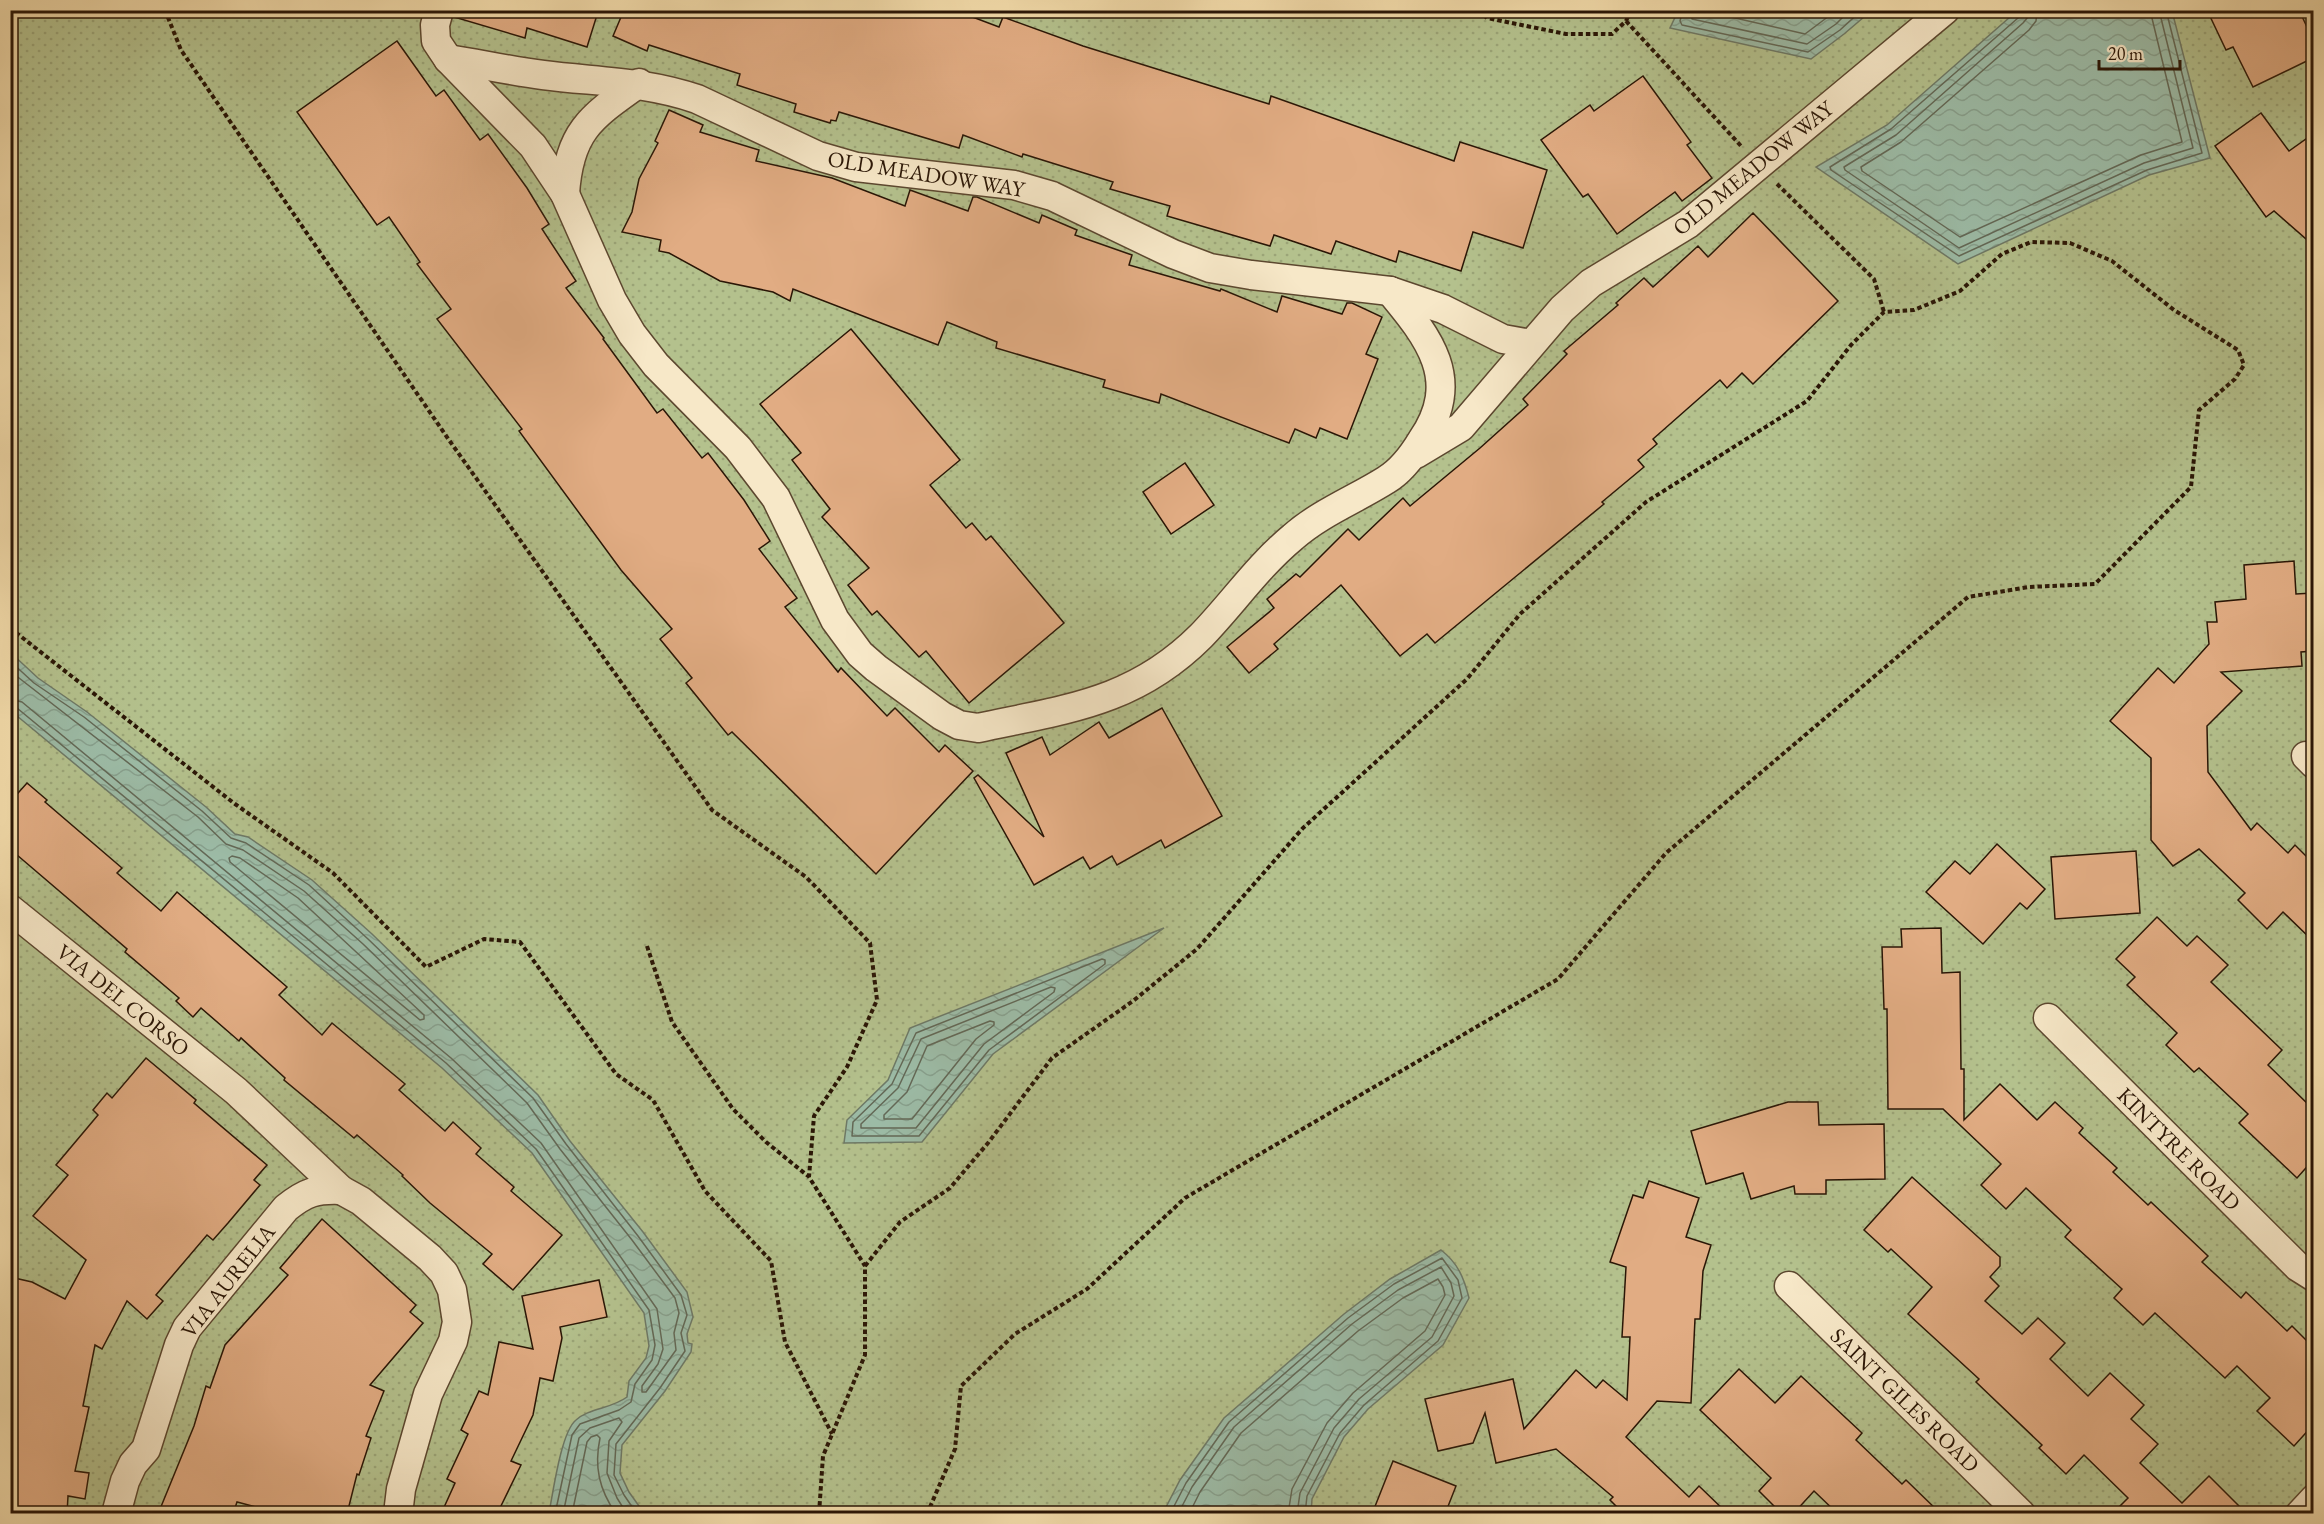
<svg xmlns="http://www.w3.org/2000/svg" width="2324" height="1524" font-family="'EB Garamond',serif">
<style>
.grass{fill:url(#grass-dots);stroke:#6f6c4a;stroke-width:1.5}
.water{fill:url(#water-waves);stroke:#6e7966;stroke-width:1.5}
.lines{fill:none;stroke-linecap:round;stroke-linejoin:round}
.shore{stroke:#636856;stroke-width:1.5}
.building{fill:#e1ac83;stroke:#2a1606;stroke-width:1.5}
.minor-casing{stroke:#5c472f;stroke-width:31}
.path{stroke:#2a1606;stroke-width:4;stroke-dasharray:4.5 3;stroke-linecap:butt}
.minor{stroke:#f7e8c8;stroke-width:28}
.labels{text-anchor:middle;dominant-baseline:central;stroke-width:6;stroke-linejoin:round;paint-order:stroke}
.street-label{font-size:22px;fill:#2a1606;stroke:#f7e8c8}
</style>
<defs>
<pattern id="grass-dots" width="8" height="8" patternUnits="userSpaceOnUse" patternTransform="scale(1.5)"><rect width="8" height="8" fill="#b4c18d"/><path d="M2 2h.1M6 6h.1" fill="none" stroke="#9ba578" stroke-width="1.8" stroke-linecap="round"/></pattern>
<pattern id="water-waves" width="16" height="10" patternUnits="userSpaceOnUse" patternTransform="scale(1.5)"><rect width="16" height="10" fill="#9cbba6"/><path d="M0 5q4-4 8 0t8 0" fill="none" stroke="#87a08d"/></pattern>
</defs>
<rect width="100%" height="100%" fill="#f2dbaa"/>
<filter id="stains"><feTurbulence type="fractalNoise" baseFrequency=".00333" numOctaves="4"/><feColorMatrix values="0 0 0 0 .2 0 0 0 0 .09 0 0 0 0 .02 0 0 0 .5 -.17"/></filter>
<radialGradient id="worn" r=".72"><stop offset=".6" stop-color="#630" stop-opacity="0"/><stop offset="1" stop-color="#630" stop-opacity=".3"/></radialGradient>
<!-- grass -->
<rect class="grass" x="11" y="11" width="2302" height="1502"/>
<!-- water -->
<g class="water">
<polygon points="2018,10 2172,11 2210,158 2149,175 1958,264 1816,167 1887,125"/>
<polygon points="1678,11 1678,10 1871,11 1844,34 1811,59 1670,28"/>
<path d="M11 653 38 678 87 712 206 807 235 834 248 837 312 880 372 934 538 1095 570 1141 643 1232 687 1292 693 1317 687 1334 688 1343 692 1344 691 1352 665 1391 622 1445 620 1473 629 1492 644 1513H549C553 1493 561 1432 576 1420 589 1408 611 1409 627 1397L629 1381 646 1358 649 1346 644 1313 532 1153 442 1068 11 711Z"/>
<polygon points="1164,928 993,1054 922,1142 844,1143 847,1120 888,1080 910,1028"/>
<path d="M1441 1250C1458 1263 1464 1278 1469 1298L1443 1345 1368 1409 1344 1437 1312 1499 1311 1513H1163L1180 1480 1224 1418 1344 1314 1390 1279Z"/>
</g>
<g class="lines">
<!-- shore -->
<g class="shore">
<polyline points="1683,10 1680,21 1682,25 1808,52 1840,30 1862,10"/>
<polyline points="1691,10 1692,19 1807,44 1836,24 1850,10"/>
<polyline points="1700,10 1805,34 1837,10"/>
<polyline points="2021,10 2018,18 1891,129 1830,167 1831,170 1959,256 2147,170 2202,153 2166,10"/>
<polyline points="2028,10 2028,17 2023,23 1896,135 1844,167 1845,170 1959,248 2144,163 2193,148 2159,10"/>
<polyline points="2037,10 2036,21 2029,30 1901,142 1861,167 1862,171 1960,237 2141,155 2182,142 2150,10"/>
<polyline points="10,661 34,683 84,717 202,811 231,838 246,843 309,885 368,939 533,1098 566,1144 638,1236 681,1295 687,1315 681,1333 685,1351 660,1388 616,1444 614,1475 624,1495 637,1514"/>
<polyline points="10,671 198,817 226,844 243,850 304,891 363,944 527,1103 560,1149 632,1240 675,1298 679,1313 674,1333 676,1350 646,1392 642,1392 642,1386 658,1364 663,1349 657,1309 541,1143 451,1058 22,702 10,699"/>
<polyline points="10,707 17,708 446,1063 536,1149 649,1310 655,1345 652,1360 635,1384 631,1402 619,1410 580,1424 572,1435 555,1514"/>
<polygon points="232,856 240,858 298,898 424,1015 424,1019 420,1020 230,862 229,858"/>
<polygon points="1102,959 1105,960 1105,964 989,1050 919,1136 852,1136 853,1122 892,1084 916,1033"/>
<polygon points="1051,987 1055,988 1054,992 984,1044 916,1128 861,1128 861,1124 898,1088 921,1039"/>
<polygon points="990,1021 994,1022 994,1025 976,1039 912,1119 884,1119 884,1115 907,1092 927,1046"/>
<polyline points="563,1514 579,1438 590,1428 619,1418 622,1422 609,1441 607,1473 617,1498 627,1514"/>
<path d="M572 1514 587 1442 591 1437 597 1435 600 1438C594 1467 599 1489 616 1514"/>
<polyline points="1170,1514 1186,1483 1229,1422 1348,1318 1394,1284 1442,1258 1458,1280 1462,1298 1438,1341 1364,1405 1340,1433 1307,1496 1305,1514"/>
<polyline points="1178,1514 1192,1487 1234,1427 1352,1324 1398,1290 1441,1267 1451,1283 1454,1296 1432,1337 1359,1399 1334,1428 1300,1493 1297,1514"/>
<polyline points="1189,1514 1200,1492 1241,1433 1358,1331 1403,1298 1438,1279 1443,1287 1445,1295 1425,1331 1353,1393 1327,1423 1292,1489 1288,1514"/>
</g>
</g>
<!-- building -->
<g class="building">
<polygon points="455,10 582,10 597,15 587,47 527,28 525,38 454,17"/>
<polygon points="624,10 904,10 922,17 925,10 954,10 999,27 1003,17 1083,46 1269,104 1271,96 1454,161 1460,142 1547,170 1523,248 1473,232 1461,271 1399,251 1396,262 1336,241 1331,254 1274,235 1270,246 1167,216 1170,206 1110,189 1113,182 1023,154 1022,157 963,135 959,148 839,112 836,121 831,120 830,123 794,112 796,104 737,85 740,74 649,45 647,51 613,36"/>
<polygon points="2207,10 2299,10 2313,40 2313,58 2253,87 2233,47 2226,50"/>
<polygon points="397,41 436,96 444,90 480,140 488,134 527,188 549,224 542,229 576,281 566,288 604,338 603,339 657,413 663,409 702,458 708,453 744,500 770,541 759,549 797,598 785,607 838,672 841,668 887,716 895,708 939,752 945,745 973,771 876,874 732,732 728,735 686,683 692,678 660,639 672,629 621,570 519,431 522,429 437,319 451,309 417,264 420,262 389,217 377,225 297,112"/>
<polygon points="1643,76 1691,142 1687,145 1712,178 1682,201 1675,192 1617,234 1588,194 1583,197 1541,140 1590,105 1594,111"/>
<polygon points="669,110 703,125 700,132 759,150 756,161 832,178 905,206 910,190 968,211 973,197 977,197 1039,223 1042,215 1077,230 1075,235 1132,255 1129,265 1220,291 1221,289 1277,312 1282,296 1342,314 1347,303 1352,303 1382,317 1366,354 1378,359 1347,439 1320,428 1316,438 1295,429 1289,443 1161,394 1159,403 1103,387 1105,380 996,348 997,342 947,322 938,345 793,289 790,301 773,292 720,281 669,253 659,251 661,240 622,232 632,212 639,179 658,143 655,141"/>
<polygon points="2261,113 2289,151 2313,134 2313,245 2274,211 2266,217 2215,146"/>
<polygon points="1753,213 1838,301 1753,384 1742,373 1727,388 1720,380 1653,439 1657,444 1638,460 1644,467 1602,502 1604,504 1435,643 1427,634 1400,656 1341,585 1274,644 1278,649 1249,673 1227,647 1274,608 1267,599 1296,574 1300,577 1348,529 1359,540 1403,498 1410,506 1480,448 1528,405 1523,399 1567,354 1564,351 1618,305 1616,303 1644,278 1653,287 1698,246 1708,257"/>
<polygon points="851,329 960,460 930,485 966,528 972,523 986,540 991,536 1064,623 969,703 926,651 919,657 877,611 872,615 848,585 869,568 822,517 830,509 792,460 801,453 760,404"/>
<polygon points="1185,463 1214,505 1171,534 1143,492"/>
<polygon points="2294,561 2296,594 2313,593 2313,651 2301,652 2302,666 2221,672 2242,691 2207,726 2208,772 2251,830 2257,823 2288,853 2295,845 2313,863 2313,941 2283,912 2267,929 2238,900 2245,893 2199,849 2173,866 2151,840 2151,758 2110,721 2158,668 2174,683 2209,644 2207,622 2217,622 2215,602 2246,599 2244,565"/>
<polygon points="1162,708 1222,816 1165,848 1161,840 1117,865 1112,856 1090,869 1083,857 1034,885 974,778 978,775 1044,837 1006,753 1042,737 1050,755 1099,722 1109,738"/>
<polygon points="27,783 47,800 45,802 122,868 117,873 161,911 177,892 287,987 279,995 322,1035 332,1023 405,1084 399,1090 445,1131 453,1122 481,1148 476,1154 514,1187 511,1191 562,1235 513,1290 483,1264 492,1254 430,1203 402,1176 403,1175 357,1135 354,1138 284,1080 285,1078 241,1038 239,1041 201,1008 193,1017 176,1001 179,998 125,952 127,949 10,849 10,802"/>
<polygon points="1997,844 2045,889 2027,909 2020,903 1983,944 1926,892 1955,861 1970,874"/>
<polygon points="2136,851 2140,913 2055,919 2051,857"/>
<polygon points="2157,917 2187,946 2197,936 2228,965 2211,982 2282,1050 2268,1065 2313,1109 2313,1160 2297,1178 2239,1123 2248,1114 2199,1068 2194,1072 2166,1045 2177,1033 2127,985 2135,977 2116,959"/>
<polygon points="1941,928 1942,973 1960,972 1961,1069 1964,1069 1964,1120 2000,1084 2037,1120 2055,1102 2083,1128 2079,1133 2117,1168 2113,1172 2148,1205 2151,1202 2208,1256 2202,1262 2241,1298 2246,1292 2287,1331 2292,1326 2313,1347 2313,1425 2294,1446 2257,1411 2270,1398 2237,1366 2225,1378 2155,1313 2143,1325 2114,1298 2122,1289 2065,1237 2071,1230 2026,1188 2006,1209 1981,1185 2001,1164 1943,1109 1888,1109 1887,1009 1884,1009 1882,947 1902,947 1901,929"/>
<polygon points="146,1058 196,1100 194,1103 267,1165 254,1180 260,1185 228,1223 213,1240 207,1235 156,1295 163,1301 147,1319 127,1301 102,1349 95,1345 83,1406 89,1407 75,1471 89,1473 85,1499 68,1496 67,1514 10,1514 10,1277 32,1282 65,1299 86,1260 33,1216 68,1175 56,1165 98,1115 93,1110 107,1093 112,1098"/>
<polygon points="1788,1102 1818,1102 1819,1125 1884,1124 1885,1179 1826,1180 1826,1194 1795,1194 1794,1186 1751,1199 1743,1173 1706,1184 1691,1131"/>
<polygon points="1912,1177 2000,1257 2000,1266 1990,1277 1999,1286 1985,1301 2022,1334 2038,1318 2065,1343 2050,1359 2088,1396 2110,1373 2144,1405 2131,1419 2158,1444 2140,1463 2182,1503 2209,1476 2247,1514 2112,1514 2128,1498 2084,1455 2066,1474 2039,1448 2042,1445 1976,1382 1979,1379 1908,1314 1932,1287 1891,1249 1888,1252 1864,1230"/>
<polygon points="1649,1181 1699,1198 1686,1237 1711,1245 1703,1271 1700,1319 1695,1319 1691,1403 1657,1401 1626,1437 1689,1497 1699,1486 1728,1514 1624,1514 1610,1500 1613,1497 1556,1449 1496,1463 1485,1413 1473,1443 1438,1451 1425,1399 1513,1379 1524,1429 1576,1370 1596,1388 1603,1380 1627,1400 1630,1337 1622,1337 1626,1267 1610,1262 1633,1195 1643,1198"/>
<polygon points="322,1219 416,1305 410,1312 423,1323 370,1385 384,1391 366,1436 371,1438 359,1475 357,1474 347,1514 283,1514 237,1502 233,1514 158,1514 194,1426 206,1386 210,1388 225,1345 288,1275 280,1268"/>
<polygon points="599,1280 607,1317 560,1327 562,1338 553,1381 540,1378 533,1415 511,1461 521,1465 497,1514 441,1514 455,1483 447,1479 468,1434 461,1430 479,1391 488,1395 499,1342 533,1349 522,1296"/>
<polygon points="1739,1369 1775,1403 1801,1376 1862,1433 1856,1440 1902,1484 1906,1480 1941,1514 1838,1514 1814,1491 1793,1514 1782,1514 1759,1491 1771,1478 1700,1410"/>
<polygon points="1393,1461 1456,1486 1445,1514 1372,1514"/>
</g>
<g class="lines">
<defs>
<g id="minor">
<path d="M439 10 435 25 436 41 448 59 533 146 565 194 612 300 632 334 656 365 738 448 776 498 835 620 860 654 876 668 942 716 959 725 978 728C1066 709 1134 703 1201 636 1233 603 1257 567 1293 537 1320 513 1356 499 1386 480 1401 471 1413 455 1422 440 1463 380 1429 338 1390 291"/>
<path d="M448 59C480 64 511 71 543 75 597 82 644 81 697 99L818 156 856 167 1014 185 1052 196 1173 254 1210 268 1251 275 1390 291 1443 309 1503 339 1531 344"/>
<path d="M565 194C569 131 591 117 639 83"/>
<polyline points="1416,454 1461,427 1562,309 1591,283 1688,224 1945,10"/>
<polyline points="2306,756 2314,764"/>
<polyline points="10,909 236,1091 341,1190 361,1201 430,1258 444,1273 452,1290 457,1322 453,1341 428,1394 401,1489 398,1514"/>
<polyline points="2048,1018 2298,1267 2314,1277"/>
<polyline points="1789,1286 2021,1514"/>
<path d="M116 1514 125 1481 133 1464 146 1449 179 1345 187 1328 286 1208C306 1192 316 1189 341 1190"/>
<polyline points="2300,1514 2314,1499"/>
</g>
</defs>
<!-- minor casing -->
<use href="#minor" class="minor-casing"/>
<!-- path -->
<g class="path">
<polyline points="165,10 181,50 449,440 712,810 806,877 870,943 877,1000 847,1067 814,1116 809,1177 865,1266 865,1355 823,1456 819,1514"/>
<polyline points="1478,10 1487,18 1566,34 1612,34 1626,21 1631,10"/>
<polyline points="1626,21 1741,146"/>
<polyline points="10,95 15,83 13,10"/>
<polyline points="1777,184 1874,279 1884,312"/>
<polyline points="10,628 235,804 333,873 426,967 484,939 520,942 616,1074 653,1100 705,1191 771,1261 785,1342 832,1434"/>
<polyline points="647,946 672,1022 733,1109 766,1142 808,1176"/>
<polyline points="865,1266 900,1222 950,1188 988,1143 1052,1058 1133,1001 1197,949 1303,828 1467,679 1520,614 1646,502 1807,401 1851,345 1884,312 1914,310 1960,291 2002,254 2031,242 2070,243 2112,261 2174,310 2238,350 2244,365 2235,379 2199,410 2191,487 2095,584 2029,587 1968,597 1666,853 1558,979 1185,1198 1087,1289 1015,1334 961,1386 955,1449 927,1514"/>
</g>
<!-- minor -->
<use href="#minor" class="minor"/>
</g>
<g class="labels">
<!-- street labels -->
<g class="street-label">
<text transform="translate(1753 168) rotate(-39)">OLD MEADOW WAY</text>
<text transform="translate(926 174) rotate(9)">OLD MEADOW WAY</text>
<text transform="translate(123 1000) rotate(39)">VIA DEL CORSO</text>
<text transform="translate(2179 1149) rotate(45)">KINTYRE ROAD</text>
<text transform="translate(228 1281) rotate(-52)">VIA AURELIA</text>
<text transform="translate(1905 1400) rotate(44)">SAINT GILES ROAD</text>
</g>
</g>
<!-- margin -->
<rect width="2324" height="1524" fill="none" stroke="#f2dbaa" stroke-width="36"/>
<rect x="12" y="12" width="2300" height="1500" fill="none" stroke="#2a1606" stroke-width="3"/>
<rect x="18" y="18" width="2288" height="1488" fill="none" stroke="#2a1606" stroke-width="1.5"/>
<!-- scale -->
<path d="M2099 60v9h81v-9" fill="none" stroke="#2a1606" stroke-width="3"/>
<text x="2108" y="60" font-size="18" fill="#2a1606" stroke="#f7e8c8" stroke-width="4.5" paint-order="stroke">20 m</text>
<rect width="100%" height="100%" filter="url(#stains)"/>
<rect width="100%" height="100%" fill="url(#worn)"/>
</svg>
